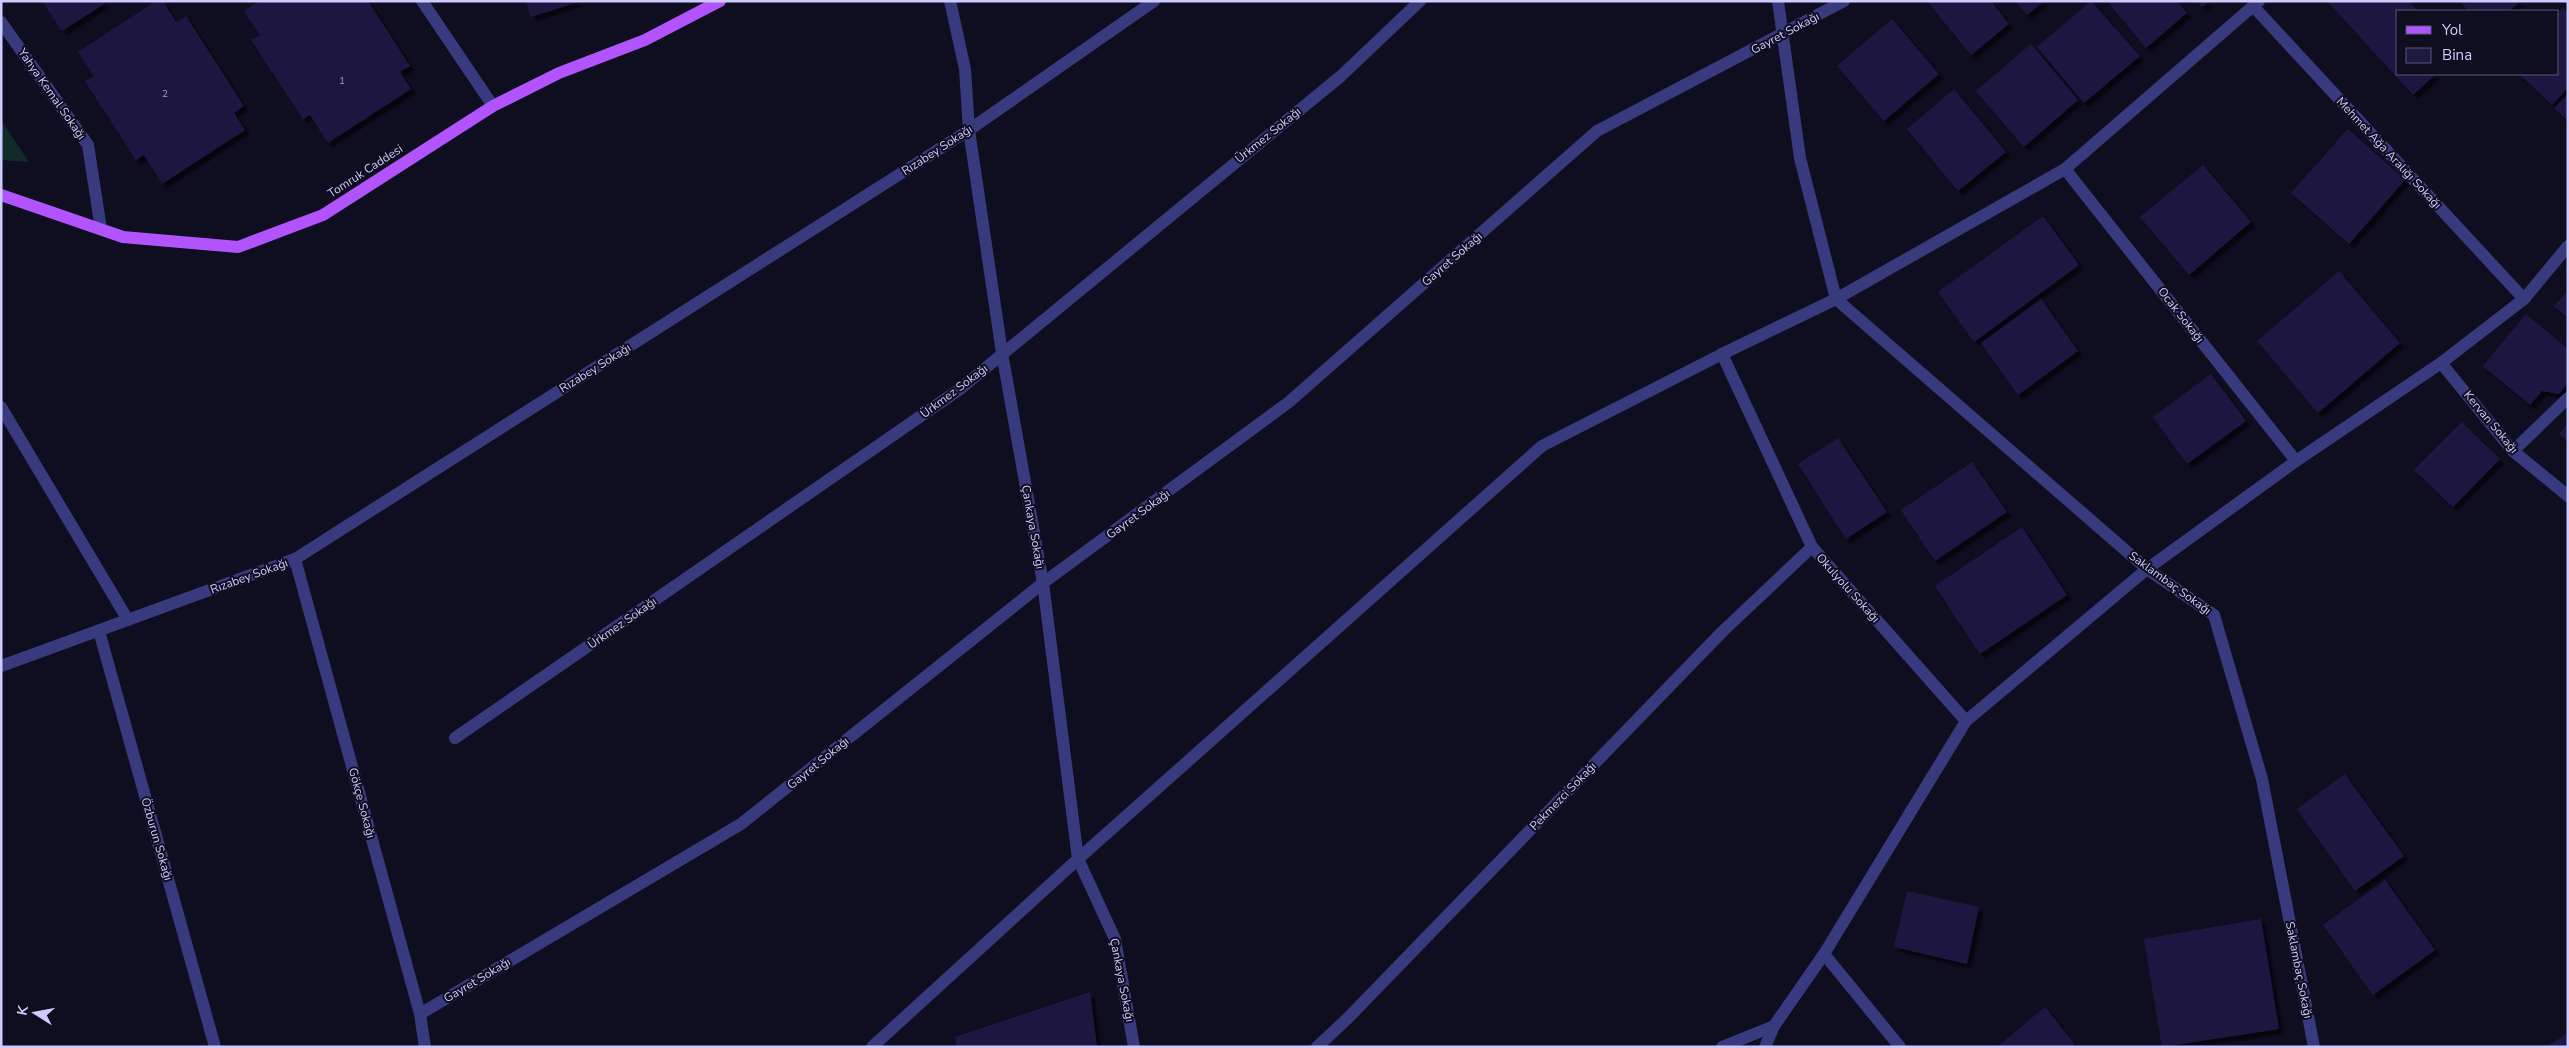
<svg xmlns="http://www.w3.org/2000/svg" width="2569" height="1048" font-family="'Nunito Sans',sans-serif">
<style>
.green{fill:#102a27}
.building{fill:#1e1940;filter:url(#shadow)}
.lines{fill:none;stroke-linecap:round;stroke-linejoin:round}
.minor{stroke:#383a7e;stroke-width:12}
.major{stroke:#b254fe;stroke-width:12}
.labels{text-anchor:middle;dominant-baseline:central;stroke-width:4;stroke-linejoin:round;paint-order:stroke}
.number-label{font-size:10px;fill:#a29fcf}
.street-label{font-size:12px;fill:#ceccff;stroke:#0f0d20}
</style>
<defs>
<filter id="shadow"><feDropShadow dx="4.5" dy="4.5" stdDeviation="1" flood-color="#0009"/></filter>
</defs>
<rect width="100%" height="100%" fill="#0f0d20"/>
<!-- green -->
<polygon class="green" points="1,120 29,162 1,160"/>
<!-- building -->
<g class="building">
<polygon points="42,1 102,1 104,4 62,31"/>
<polygon points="156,1 163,1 176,22 186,16 244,106 234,113 245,130 162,184 144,155 136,160 85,81 94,76 78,52"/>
<polygon points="259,1 368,1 410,66 400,72 411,89 328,143 310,115 303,119 251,40 260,35 244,11"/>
<polygon points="526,1 578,1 578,2 531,17"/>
<polygon points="1927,1 1991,1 2009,24 1971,55"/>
<polygon points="2015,1 2044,1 2027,15"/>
<polygon points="2091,1 2140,56 2084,103 2037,47"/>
<polygon points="2107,1 2177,1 2187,13 2146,48"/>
<polygon points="2197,1 2209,1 2202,7"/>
<polygon points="2327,1 2409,1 2418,11 2398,11 2398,74 2436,74 2413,95"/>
<polygon points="2460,1 2521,1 2509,11 2468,11"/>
<polygon points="2562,8 2568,13 2568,88 2552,105 2519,74 2558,74 2558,13"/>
<polygon points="1892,19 1939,74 1884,121 1837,66"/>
<polygon points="2031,44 2078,100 2024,147 1976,91"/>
<polygon points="1954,89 2006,152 1958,191 1907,129"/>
<polygon points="2568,94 2568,121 2554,108"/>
<polygon points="2348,129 2405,180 2349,244 2291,193"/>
<polygon points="2203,165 2251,222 2189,275 2140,217"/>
<polygon points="2043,216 2079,265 1974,342 1938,292"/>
<polygon points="2339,271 2400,343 2318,413 2257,341"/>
<polygon points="2568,291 2568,318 2554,306"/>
<polygon points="2041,299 2078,351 2018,395 1981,343"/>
<polygon points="2526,314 2568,349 2568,382 2559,394 2542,391 2530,405 2483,366"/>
<polygon points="2211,374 2246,421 2187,464 2153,417"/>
<polygon points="2462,422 2500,459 2453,507 2414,470"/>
<polygon points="2568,424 2568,442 2559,434"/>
<polygon points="1838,438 1887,512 1846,539 1798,464"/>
<polygon points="1972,462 2007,512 1935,561 1901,510"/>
<polygon points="2022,527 2067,595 1980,654 1935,586"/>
<polygon points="2345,774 2404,856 2355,891 2297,809"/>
<polygon points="2385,880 2435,950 2373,995 2323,925"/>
<polygon points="1907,891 1979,907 1967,964 1894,947"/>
<polygon points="2261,919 2279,1029 2162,1047 2144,939"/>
<polygon points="1090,992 1097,1047 957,1047 955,1037"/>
<polygon points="2045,1007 2075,1044 2071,1047 1997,1047"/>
<polygon points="2568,1033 2568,1047 2546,1047"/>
</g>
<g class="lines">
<!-- minor -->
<g class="minor">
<polyline points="422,1 493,106"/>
<polyline points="950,1 965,69 969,130 1002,353 1043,583 1078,859 1115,939 1134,1047"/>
<polyline points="1778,1 1800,158 1836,299"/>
<polyline points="2253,6 2524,299"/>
<polyline points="1,22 88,145 101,229"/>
<polyline points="2065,169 2296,461"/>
<polyline points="1836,299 2147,569 2214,615 2262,779 2314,1047"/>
<polyline points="1722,354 1812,547 1966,721"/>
<polyline points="2441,363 2513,451 2568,496"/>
<polyline points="1,407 128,620"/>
<polyline points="2513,451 2568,398"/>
<polyline points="295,559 420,1014 425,1047"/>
<polyline points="99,631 215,1047"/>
<polyline points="1,666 295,559 969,130 1154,1"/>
<polyline points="455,738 960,389 1341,76 1420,1"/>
<polyline points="1824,954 1900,1047"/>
<polyline points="420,1014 741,824 1043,583 1289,402 1597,131 1844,1"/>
<polyline points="872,1047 1078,859 1542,446 1722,354 1836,299 2065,169 2259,1"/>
<polyline points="1317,1047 1348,1018 1722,632 1812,547"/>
<polyline points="1722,1047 1774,1026"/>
<polyline points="1765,1047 1774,1026 1824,954 1966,721 2147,569 2296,461 2441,363 2524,299 2568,246"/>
</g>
<!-- major -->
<polyline class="major" points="1,195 123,237 238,247 323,215 493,106 559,73 645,40 720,1"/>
</g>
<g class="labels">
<!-- number labels -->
<g class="number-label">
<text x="342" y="81">1</text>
<text x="165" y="94">2</text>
</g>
<!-- street labels -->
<g class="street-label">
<text transform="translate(1785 33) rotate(-28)">Gayret Sokağı</text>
<text transform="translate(52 94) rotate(55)">Yahya Kemal Sokağı</text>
<text transform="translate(1268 135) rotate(-39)">Ürkmez Sokağı</text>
<text transform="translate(937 150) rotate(-33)">Rızabey Sokağı</text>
<text transform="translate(2389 153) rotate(47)">Mehmet Ağa Aralığı Sokağı</text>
<text transform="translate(365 171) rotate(-33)">Tomruk Caddesi</text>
<text transform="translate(1452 259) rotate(-41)">Gayret Sokağı</text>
<text transform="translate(2181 315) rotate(52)">Ocak Sokağı</text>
<text transform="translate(595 368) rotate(-32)">Rızabey Sokağı</text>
<text transform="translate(954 391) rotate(-37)">Ürkmez Sokağı</text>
<text transform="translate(2491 422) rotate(50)">Kervan Sokağı</text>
<text transform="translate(1138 514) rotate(-36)">Gayret Sokağı</text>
<text transform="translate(1033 527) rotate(80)">Çankaya Sokağı</text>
<text transform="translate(249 576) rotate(-20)">Rızabey Sokağı</text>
<text transform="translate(2170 583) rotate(36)">Saklambaç Sokağı</text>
<text transform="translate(1848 588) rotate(48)">Okulyolu Sokağı</text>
<text transform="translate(622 623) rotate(-35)">Ürkmez Sokağı</text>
<text transform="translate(818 763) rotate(-39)">Gayret Sokağı</text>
<text transform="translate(1563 796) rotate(-46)">Pekmezci Sokağı</text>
<text transform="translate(362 803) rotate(75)">Gökçe Sokağı</text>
<text transform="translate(157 839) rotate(74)">Özburun Sokağı</text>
<text transform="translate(2299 970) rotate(79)">Saklambaç Sokağı</text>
<text transform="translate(477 980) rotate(-31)">Gayret Sokağı</text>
<text transform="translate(1122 980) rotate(79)">Çankaya Sokağı</text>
</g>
</g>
<!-- border -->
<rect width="2569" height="1048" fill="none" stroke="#ceccff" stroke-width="5"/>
<!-- legend -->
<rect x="2396" y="10" width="162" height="65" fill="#0f0d20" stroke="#5b5979"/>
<rect x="2406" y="26" width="25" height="8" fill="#b254fe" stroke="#5b5979"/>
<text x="2442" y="35" font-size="15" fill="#ceccff">Yol</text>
<rect x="2406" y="48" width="25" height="15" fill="#1e1940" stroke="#5b5979"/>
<text x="2442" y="60" font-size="15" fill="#ceccff">Bina</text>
<!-- north arrow -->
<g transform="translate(35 1013) rotate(281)" stroke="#0f0d20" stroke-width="4" paint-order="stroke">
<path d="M0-4L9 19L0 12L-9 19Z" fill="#ceccff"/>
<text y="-8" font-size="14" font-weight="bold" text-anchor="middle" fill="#ceccff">K</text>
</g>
</svg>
